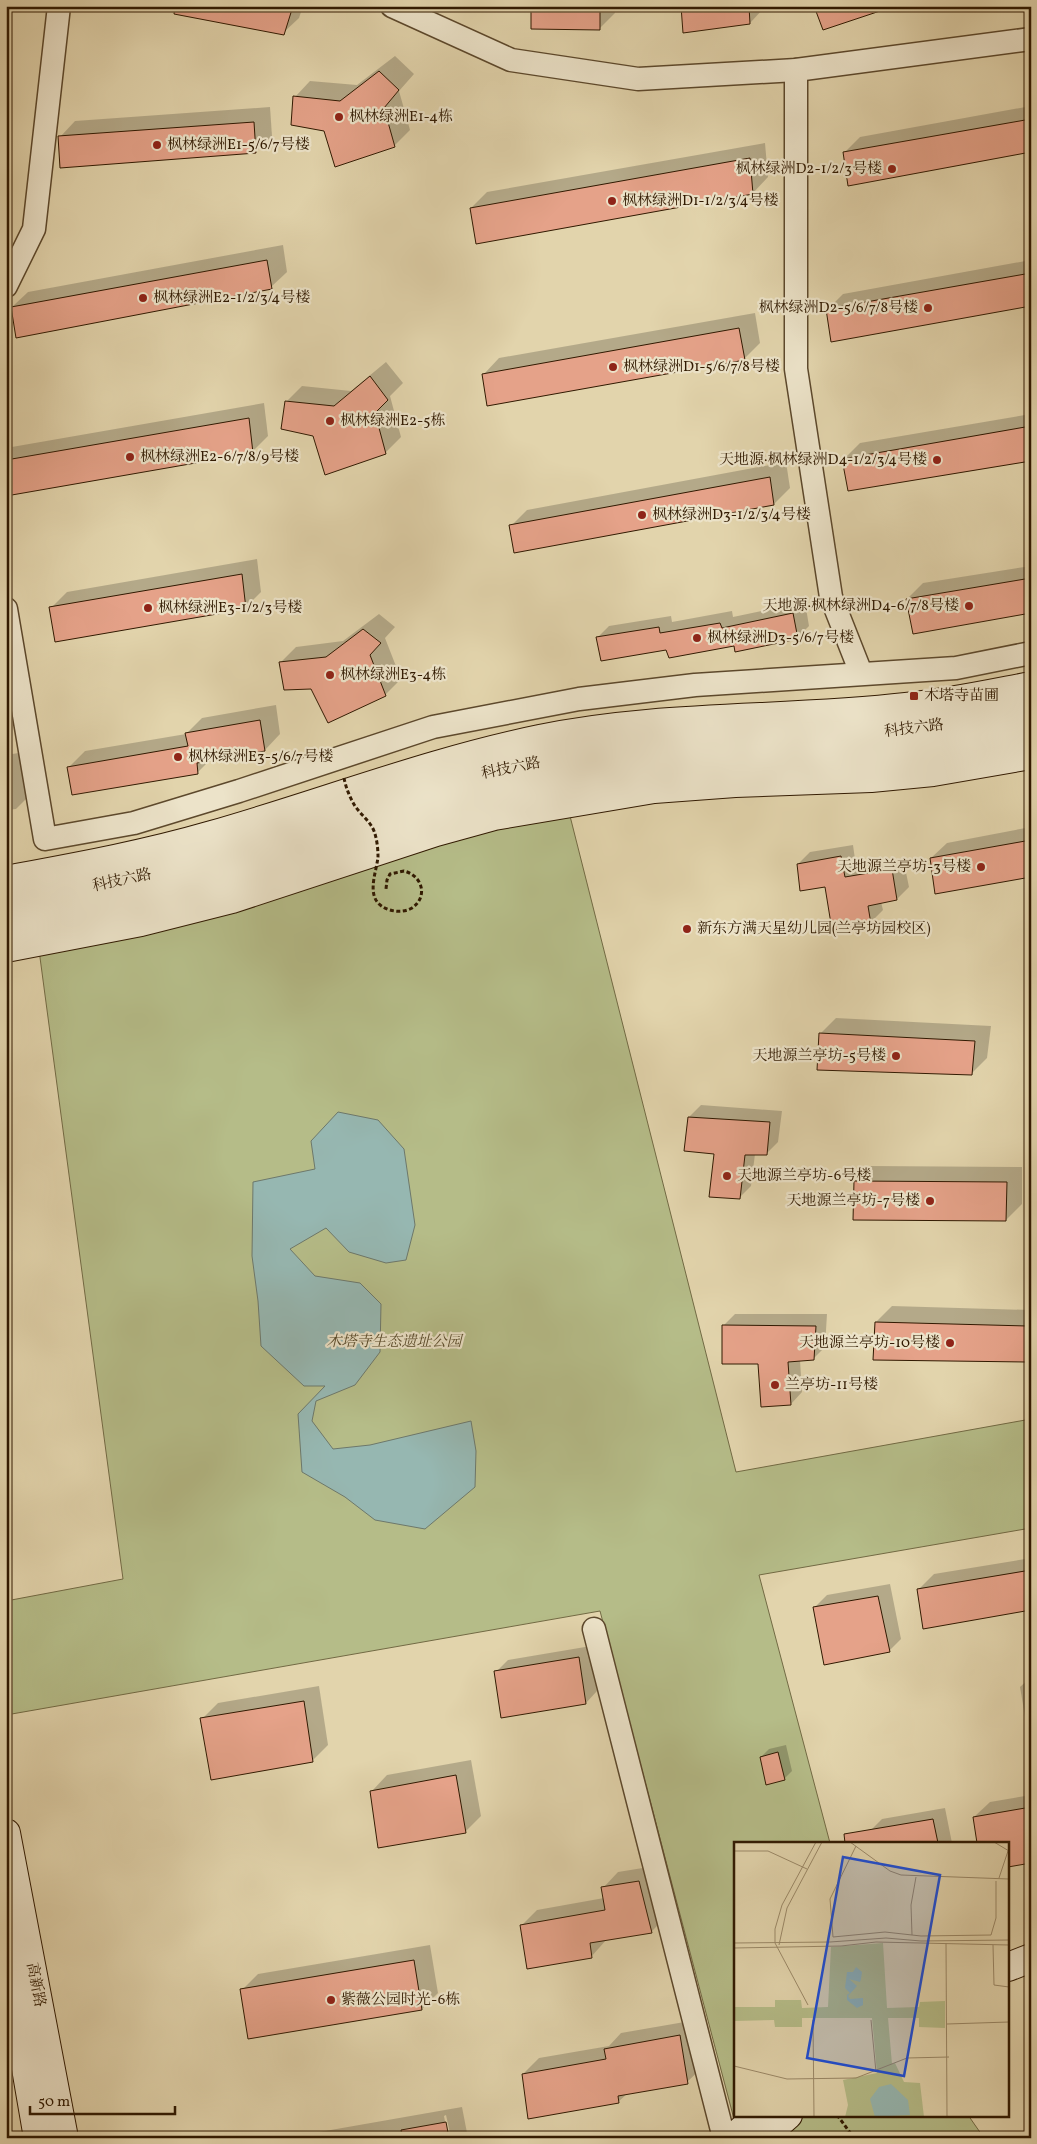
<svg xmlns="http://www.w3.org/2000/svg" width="1037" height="2144" font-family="Vollkorn,'Noto Serif SC',serif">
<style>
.green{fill:#b5bc88;stroke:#726a44}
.water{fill:#96b7b1;stroke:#6d786b}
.shadow{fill:#0003}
.building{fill:#e5a289;stroke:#301901}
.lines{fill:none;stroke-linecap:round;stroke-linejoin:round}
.street-casing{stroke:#5c482c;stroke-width:25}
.secondary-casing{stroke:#301901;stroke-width:30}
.path{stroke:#301901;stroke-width:3;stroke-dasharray:4 2.5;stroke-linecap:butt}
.street{stroke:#ece3c9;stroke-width:22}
.secondary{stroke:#ece3c9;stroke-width:28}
.path-bridge{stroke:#301901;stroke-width:3;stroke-dasharray:4 2.5;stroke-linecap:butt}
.poi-dot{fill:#8f2418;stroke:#ece3c9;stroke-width:2}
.labels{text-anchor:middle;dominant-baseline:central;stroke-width:4.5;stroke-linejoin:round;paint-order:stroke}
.poi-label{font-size:15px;fill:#301901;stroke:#ece3c9;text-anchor:start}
.street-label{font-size:15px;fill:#301901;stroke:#ece3c9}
.park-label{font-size:15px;font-style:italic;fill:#584a2a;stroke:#ece3c9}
.inset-road{fill:none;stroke:#9b8968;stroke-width:1}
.view{fill:#1d4ed8;fill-opacity:0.15;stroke:#1d4ed8;stroke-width:2.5}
.inset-edge{fill:none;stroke:#301901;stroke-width:2.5}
</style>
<rect width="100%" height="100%" fill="#e2d4ac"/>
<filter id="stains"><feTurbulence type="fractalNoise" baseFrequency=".004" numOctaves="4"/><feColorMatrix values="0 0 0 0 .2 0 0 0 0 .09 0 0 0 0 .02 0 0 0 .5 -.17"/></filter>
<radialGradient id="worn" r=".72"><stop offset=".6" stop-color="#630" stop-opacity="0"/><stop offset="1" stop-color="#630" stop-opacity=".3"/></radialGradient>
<!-- green -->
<polygon class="green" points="570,816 736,1472 1031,1419 1031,1528 759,1575 830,1843 736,1843 736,2115 968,2115 984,2138 739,2138 600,1611 6,1715 6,1601 123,1579 39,950 470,832"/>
<!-- water -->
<polygon class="water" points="338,1112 378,1120 404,1149 415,1225 406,1260 386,1263 349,1252 326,1228 290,1249 315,1276 360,1283 381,1304 380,1352 355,1385 316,1401 312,1421 333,1449 370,1445 471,1421 476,1451 475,1487 425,1529 375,1520 345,1497 302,1472 298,1414 325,1386 304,1386 261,1346 258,1301 252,1256 253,1182 315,1169 311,1141"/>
<!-- shadow -->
<g class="shadow">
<polygon points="140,6 303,6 299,18 283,33"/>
<polygon points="532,6 615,6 615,13 600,28"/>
<polygon points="682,6 765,6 765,7 750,23"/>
<polygon points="395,56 414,74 399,91 410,130 394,146 325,130 295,97 310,81 357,85"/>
<polygon points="1031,106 1031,151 844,153 860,137"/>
<polygon points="270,107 272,136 256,152 61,167 60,137 75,121"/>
<polygon points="765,143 768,177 753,193 471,208 487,192"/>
<polygon points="283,245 287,272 271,287 12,307 28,292"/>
<polygon points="1031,260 1031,305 827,310 843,294"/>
<polygon points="755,313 760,343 744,359 484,374 499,358"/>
<polygon points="386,362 403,383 390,396 401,437 386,452 325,473 314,435 286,402 302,386 351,391"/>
<polygon points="264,403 268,436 252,452 6,495 6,448"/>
<polygon points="1031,414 1031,460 844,459 860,443"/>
<polygon points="786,462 790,488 774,504 515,551 511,526 527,510"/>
<polygon points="257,559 261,592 245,608 51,608 67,592"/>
<polygon points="1031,566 1031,612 907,599 923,583"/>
<polygon points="805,602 809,626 797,638 735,645 667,648 598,637 609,626 671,616 672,622 732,611 733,617"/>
<polygon points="379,614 395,627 385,638 401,679 385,695 312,688 281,662 296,647 343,641"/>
<polygon points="276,705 280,734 265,750 211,759 197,773 69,767 85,751 186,734 202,718"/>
<polygon points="25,752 32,793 16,809 6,810 6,755"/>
<polygon points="1031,827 1031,876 931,858 947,843"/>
<polygon points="853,845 856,866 903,858 909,887 897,899 881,902 883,910 871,922 833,929 826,886 798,864 810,852"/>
<polygon points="836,1018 991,1026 987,1058 971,1074 820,1034"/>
<polygon points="701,1105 782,1111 778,1142 766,1154 755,1154 751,1186 739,1198 716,1153 689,1117"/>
<polygon points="871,1166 1022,1167 1022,1204 1006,1220 855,1181"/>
<polygon points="892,1306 1031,1310 1031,1355 1025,1361 876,1322"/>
<polygon points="735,1314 827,1314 825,1347 813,1359 800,1360 802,1392 791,1404 760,1363 723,1326"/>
<polygon points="1031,1558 1031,1609 919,1589 934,1574"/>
<polygon points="890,1584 901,1639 889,1651 815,1607 827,1595"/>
<polygon points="591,1646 597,1691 586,1703 496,1672 508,1660"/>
<polygon points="1031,1677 1031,1734 1028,1734 1020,1687"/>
<polygon points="319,1686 328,1745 312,1761 202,1719 218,1703"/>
<polygon points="786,1745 792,1771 784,1779 761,1757 769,1749"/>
<polygon points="471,1760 481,1816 465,1832 372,1791 387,1775"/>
<polygon points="1031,1795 1031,1862 974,1817 990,1802"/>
<polygon points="945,1808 952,1843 873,1843 871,1830 882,1819"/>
<polygon points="655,1866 667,1916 651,1932 607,1939 591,1957 521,1926 537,1910 604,1898 603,1888 618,1872"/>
<polygon points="430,1945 438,1993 422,2009 242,1990 258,1974"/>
<polygon points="696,2020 703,2067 687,2082 628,2093 618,2102 523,2074 539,2058 609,2046 621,2033"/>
<polygon points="462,2107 468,2138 451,2138 446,2115 444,2116 448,2138 285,2138"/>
</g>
<!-- building -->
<g class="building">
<polygon points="175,6 293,6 284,35 174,14"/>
<polygon points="531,6 600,6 600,30 531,29"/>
<polygon points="681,6 749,6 750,24 683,33"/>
<polygon points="814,6 886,6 886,9 823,30"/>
<polygon points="379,71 399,90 384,108 395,147 335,167 324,131 291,125 293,96 340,101"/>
<polygon points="1031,119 1031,152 848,186 843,152"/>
<polygon points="254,122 256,153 60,168 58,136"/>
<polygon points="750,158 753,194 476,244 470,208"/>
<polygon points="267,260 272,289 16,338 11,307"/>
<polygon points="1031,273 1031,306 831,342 826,309"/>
<polygon points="739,328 745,360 487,406 482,374"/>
<polygon points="370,376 388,400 375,413 386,454 325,475 313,436 281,429 285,401 334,406"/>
<polygon points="249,418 253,453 6,496 6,460"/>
<polygon points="1031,426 1031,461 848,491 842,459"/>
<polygon points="770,477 774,505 514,553 509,525"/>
<polygon points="242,574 246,609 55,642 49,607"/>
<polygon points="1031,578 1031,613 913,634 906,599"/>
<polygon points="793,613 798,639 735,652 734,646 669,658 666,650 601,661 596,637 659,627 660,633 720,623 722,628"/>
<polygon points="363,629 381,643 370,655 386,696 328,723 311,689 284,690 279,662 326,657"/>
<polygon points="260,720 265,751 197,763 198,774 72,795 67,767 188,746 185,733"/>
<polygon points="1031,840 1031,877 935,894 930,858"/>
<polygon points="841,856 845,877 892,869 897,900 868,906 871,924 832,930 825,887 800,891 797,864"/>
<polygon points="819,1033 975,1041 972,1075 817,1070"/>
<polygon points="688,1117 770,1122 767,1155 745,1155 740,1199 709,1197 714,1154 684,1151"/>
<polygon points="854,1181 1007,1182 1006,1221 853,1220"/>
<polygon points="875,1322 1027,1326 1026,1362 873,1360"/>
<polygon points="722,1325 816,1326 814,1360 788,1362 791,1405 761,1407 758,1364 722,1364"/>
<polygon points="1031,1570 1031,1610 923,1629 917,1589"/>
<polygon points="878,1596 890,1652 824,1665 813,1607"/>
<polygon points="579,1657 586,1704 501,1718 494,1671"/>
<polygon points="304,1701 313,1762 211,1780 200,1718"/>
<polygon points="778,1752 785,1780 766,1785 760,1757"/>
<polygon points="456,1775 466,1833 378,1848 370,1791"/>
<polygon points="1031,1807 1031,1863 1008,1867 1008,1843 977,1843 973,1817"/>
<polygon points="933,1819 938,1843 845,1843 844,1834"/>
<polygon points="639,1881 652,1933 590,1943 592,1958 527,1969 520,1925 605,1910 601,1887"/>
<polygon points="414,1960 422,2010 248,2039 240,1989"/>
<polygon points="680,2035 688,2084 618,2096 619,2103 528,2119 522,2074 606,2059 604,2049"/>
<polygon points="446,2122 449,2138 402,2138 401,2130"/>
</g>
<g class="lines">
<defs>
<g id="street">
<polyline points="392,6 511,60 638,79 796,70 1031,39"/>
<polyline points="796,70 796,369 831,597 861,673"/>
<polyline points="6,286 34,229 59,6"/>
<polyline points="6,609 45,839 134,823 239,791 433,727 579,699 695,685 956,668 1031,653"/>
<polyline points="594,1629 724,2138"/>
</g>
<g id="secondary">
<path d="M6 880C76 867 143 855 212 835 321 804 428 762 540 739 660 714 785 721 906 707 948 703 989 694 1031 686"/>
<polyline points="6,905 184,867 473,777 598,753 706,740 875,734 964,722 1031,710"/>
<polyline points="6,927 83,913 209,882 469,799 604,774 723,760 877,753 1031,732"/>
<polyline points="6,948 141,922 232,899 436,832 494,816 654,789 735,783 871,778 933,772 1031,755"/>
<polyline points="6,1833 64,2138"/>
<polyline points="6,1952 38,2138"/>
<polyline points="1008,1967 1031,1958"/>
<polyline points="733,2138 759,2115"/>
<polyline points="762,2138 788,2115"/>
</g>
</defs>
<!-- street casing -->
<use href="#street" class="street-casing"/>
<!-- secondary casing -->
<use href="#secondary" class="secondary-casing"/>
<!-- path -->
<polyline class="path" points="837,2115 854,2138"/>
<!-- street -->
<use href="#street" class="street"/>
<!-- secondary -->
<use href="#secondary" class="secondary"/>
<!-- path-bridge -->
<path class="path-bridge" d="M344 778C346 788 350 798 355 806 361 815 370 821 374 831 377 839 378 849 378 857 376 875 363 902 390 910 397 912 405 912 412 908 428 897 423 876 404 871L390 874 387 880 386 889"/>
</g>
<!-- markers -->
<g class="poi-dot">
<circle cx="339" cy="117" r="5"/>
<circle cx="157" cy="145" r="5"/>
<circle cx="892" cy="169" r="5"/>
<circle cx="612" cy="201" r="5"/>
<circle cx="143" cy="298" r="5"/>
<circle cx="928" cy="308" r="5"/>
<circle cx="613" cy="367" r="5"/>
<circle cx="330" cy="421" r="5"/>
<circle cx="130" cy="457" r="5"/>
<circle cx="937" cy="460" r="5"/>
<circle cx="642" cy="515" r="5"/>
<circle cx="969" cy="606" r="5"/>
<circle cx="148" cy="608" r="5"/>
<circle cx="697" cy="638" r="5"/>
<circle cx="330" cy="675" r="5"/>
<rect x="909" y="691" width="10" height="10" rx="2.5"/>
<circle cx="178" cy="757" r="5"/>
<circle cx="981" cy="867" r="5"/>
<circle cx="687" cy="929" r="5"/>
<circle cx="896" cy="1056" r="5"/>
<circle cx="727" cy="1176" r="5"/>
<circle cx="930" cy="1201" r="5"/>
<circle cx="950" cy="1343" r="5"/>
<circle cx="775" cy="1385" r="5"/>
<circle cx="331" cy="2000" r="5"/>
</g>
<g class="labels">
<!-- poi labels -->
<g class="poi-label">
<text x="349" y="117">枫林绿洲E1-4栋</text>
<text x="167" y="145">枫林绿洲E1-5/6/7号楼</text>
<text x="882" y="169" text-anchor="end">枫林绿洲D2-1/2/3号楼</text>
<text x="622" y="201">枫林绿洲D1-1/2/3/4号楼</text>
<text x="153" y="298">枫林绿洲E2-1/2/3/4号楼</text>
<text x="918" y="308" text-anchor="end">枫林绿洲D2-5/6/7/8号楼</text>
<text x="623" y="367">枫林绿洲D1-5/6/7/8号楼</text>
<text x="340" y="421">枫林绿洲E2-5栋</text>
<text x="140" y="457">枫林绿洲E2-6/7/8/9号楼</text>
<text x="927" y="460" text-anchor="end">天地源·枫林绿洲D4-1/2/3/4号楼</text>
<text x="652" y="515">枫林绿洲D3-1/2/3/4号楼</text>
<text x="959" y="606" text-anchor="end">天地源·枫林绿洲D4-6/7/8号楼</text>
<text x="158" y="608">枫林绿洲E3-1/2/3号楼</text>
<text x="707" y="638">枫林绿洲D3-5/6/7号楼</text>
<text x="340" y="675">枫林绿洲E3-4栋</text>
<text x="924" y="696">木塔寺苗圃</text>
<text x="188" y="757">枫林绿洲E3-5/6/7号楼</text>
<text x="971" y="867" text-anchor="end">天地源兰亭坊-3号楼</text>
<text x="697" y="929">新东方满天星幼儿园(兰亭坊园校区)</text>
<text x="886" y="1056" text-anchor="end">天地源兰亭坊-5号楼</text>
<text x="737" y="1176">天地源兰亭坊-6号楼</text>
<text x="920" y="1201" text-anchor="end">天地源兰亭坊-7号楼</text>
<text x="940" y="1343" text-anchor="end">天地源兰亭坊-10号楼</text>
<text x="785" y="1385">兰亭坊-11号楼</text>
<text x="341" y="2000">紫薇公园时光-6栋</text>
</g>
<!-- street labels -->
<g class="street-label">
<text transform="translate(914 729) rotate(-7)">科技六路</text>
<text transform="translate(511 769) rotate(-11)">科技六路</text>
<text transform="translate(122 881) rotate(-12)">科技六路</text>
<text transform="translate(35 1985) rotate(79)">高新路</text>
</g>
<!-- park labels -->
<g class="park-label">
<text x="394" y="1342">木塔寺生态遗址公园</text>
</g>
</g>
<!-- overview -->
<g transform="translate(734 1842)">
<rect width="275" height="275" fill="#e2d4ac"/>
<path d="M149 101 153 166 185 165 186 160 211 159V186L185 185V176H154L158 222 161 221 170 240 186 241 190 275H111L114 263 109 238 143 231 138 176H68V185H41L40 178 0 179V165H41V158H67L68 166 94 165 97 105Z" fill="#b5bc88"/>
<path d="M122 125 128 130 127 137 126 140 115 137 123 144 114 154 116 157 129 156V163L123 166 113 158V153L116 151 111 146 113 130H119ZM157 242 174 258 176 273 141 275 136 257 145 245Z" fill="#96b7b1"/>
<path class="inset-road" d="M116 0 156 29 167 33 275 37M260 0 275 9M122 4 96 57 99 95 151 90 187 94 257 93 262 76V39M0 9H34L73 27M265 36 274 9M178 93 177 63 182 35M0 101 96 100 152 96 187 99 275 98M212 101 213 275M45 103 53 66 88 0M259 103 260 143 275 145M0 106 107 104 142 100 275 103M74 163 41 101V87L48 63 82 0M79 178 80 275M137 178 142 230M213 182 275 180M0 224 53 237 122 236 173 216 215 215"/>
<path class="view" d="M109 15 206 33 170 234 73 216Z"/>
<rect width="275" height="275" class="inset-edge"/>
</g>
<!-- margin -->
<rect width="1037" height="2144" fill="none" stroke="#e2d4ac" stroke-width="25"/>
<rect x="8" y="8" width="1022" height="2129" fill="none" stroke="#301901" stroke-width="2.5"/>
<rect x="12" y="12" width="1012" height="2119" fill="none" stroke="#301901"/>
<!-- scale -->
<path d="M30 2106v8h145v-8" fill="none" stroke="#301901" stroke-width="2.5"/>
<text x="38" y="2106" font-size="15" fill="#301901" stroke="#ece3c9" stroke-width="4" paint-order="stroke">50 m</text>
<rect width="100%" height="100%" filter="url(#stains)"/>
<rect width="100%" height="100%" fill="url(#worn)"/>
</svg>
